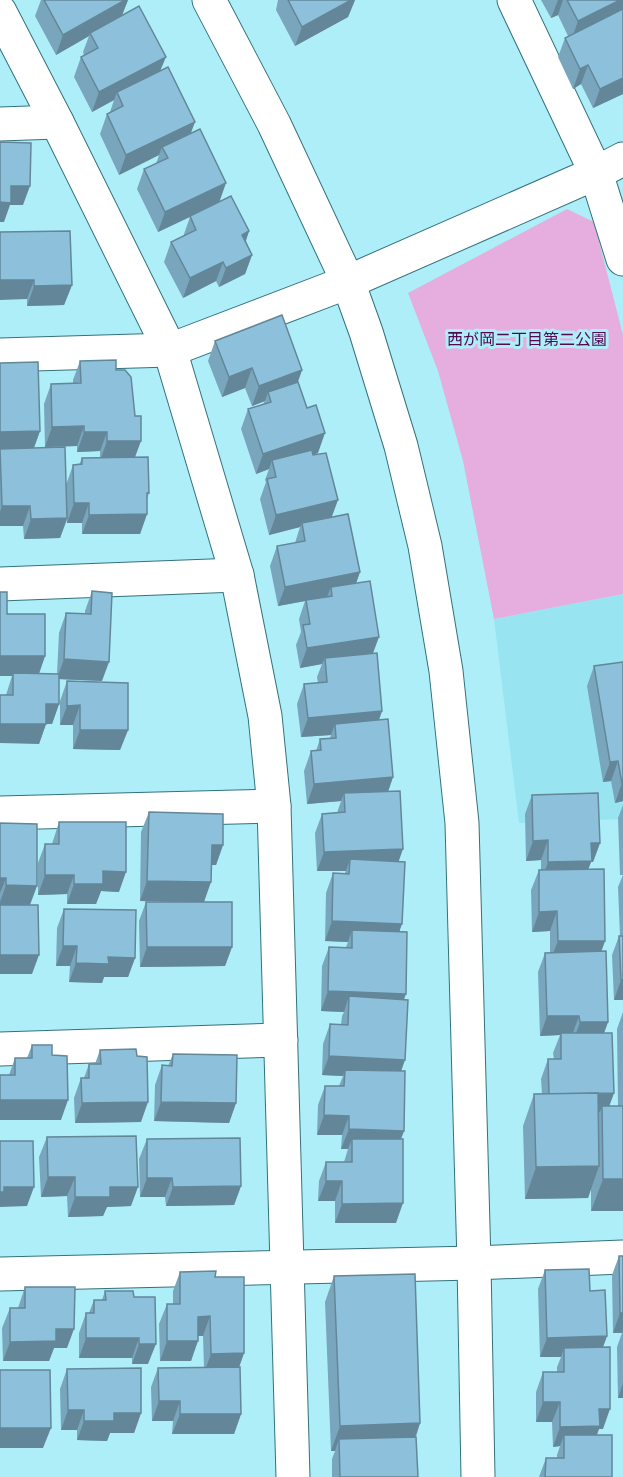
<svg xmlns="http://www.w3.org/2000/svg" width="623" height="1477" font-family="Mulish,'Noto Sans JP',sans-serif">
<style>
.built{fill:#99e4f1}
.green{fill:#e5aedf}
.lines{fill:none;stroke-linecap:round;stroke-linejoin:round}
.minor-casing{stroke:#33727c;stroke-width:35}
.tertiary-casing{stroke:#33727c;stroke-width:35}
.minor{stroke:#fff;stroke-width:33}
.tertiary{stroke:#fff;stroke-width:33}
.wall{fill:#79a6bc}
.shaded-wall{fill:#638799}
.building{fill:#8dc1db;stroke:#638799;stroke-width:1.5}
.labels{text-anchor:middle;dominant-baseline:central;stroke-width:6;stroke-linejoin:round;paint-order:stroke}
.park-label{font-size:16px;fill:#540851;stroke:#aeeef9}
</style>
<rect width="100%" height="100%" fill="#aeeef9"/>
<!-- built -->
<polygon class="built" points="623,594 623,819 519,823 494,619"/>
<!-- green -->
<polygon class="green" points="567,209 594,222 623,335 623,594 494,619 463,461 438,371 408,293"/>
<g class="lines">
<defs>
<g id="minor">
<polyline points="514,0 596,173 623,259"/>
<polyline points="0,12 57,122 170,350 237,575 265,716 274,806 293,1477"/>
<polyline points="0,124 57,122"/>
<polyline points="0,355 170,350 348,282 596,173 623,159"/>
<polyline points="0,584 237,575"/>
<polyline points="0,813 274,806"/>
<polyline points="0,1049 281,1040"/>
<polyline points="0,1274 474,1263 623,1257"/>
</g>
<polyline id="tertiary" points="209,0 274,124 348,282 366,332 401,446 425,546 446,671 462,823 474,1263 478,1477"/>
</defs>
<!-- minor casing -->
<use href="#minor" class="minor-casing"/>
<!-- tertiary casing -->
<use href="#tertiary" class="tertiary-casing"/>
<!-- minor -->
<use href="#minor" class="minor"/>
<!-- tertiary -->
<use href="#tertiary" class="tertiary"/>
</g>
<!-- wall -->
<g class="wall">
<polygon points="41,0 128,0 122,15 160,71 191,133 219,202 249,231 246,241 252,255 245,274 219,287 216,281 183,298 164,262 171,242 183,237 190,217 158,232 137,189 144,169 156,164 159,155 119,175 100,134 107,114 110,112 114,100 92,112 74,77 81,57 84,55 83,52 89,36 56,55 35,16"/>
<polygon points="278,0 355,0 348,17 295,46 276,10"/>
<polygon points="541,0 623,0 623,94 593,108 581,84 573,89 558,57 565,38 568,36 558,15 551,18"/>
<polygon points="0,232 72,285 64,305 27,306 27,299"/>
<polygon points="215,341 302,370 298,382 318,453 313,455 332,517 360,572 356,583 373,653 382,711 379,720 393,777 388,792 398,861 400,932 403,1000 401,1071 404,1131 401,1139 396,1223 335,1223 335,1201 318,1201 319,1181 326,1162 344,1162 348,1149 341,1149 342,1135 317,1135 318,1105 325,1086 339,1086 343,1076 322,1075 323,1044 330,1024 341,1025 342,1016 344,1012 321,1011 322,966 329,947 346,947 348,942 325,941 326,893 333,873 344,874 346,871 317,871 315,833 322,814 337,813 341,801 307,804 304,771 311,751 316,751 320,739 330,738 331,735 301,737 297,704 304,684 318,683 317,677 322,664 300,668 296,645 301,632 299,619 305,601 278,606 270,566 277,546 295,543 300,527 269,535 260,499 266,482 265,480 269,469 256,474 241,429 248,409 263,404 265,401 252,406 245,388 222,397 208,361"/>
<polygon points="80,361 116,370 135,457 149,493 147,499 147,514 140,534 82,534 82,523 67,523 67,520 60,538 24,539 23,526 0,526 0,363 40,431 34,448 66,485 73,465 79,465 82,458 100,458 100,451 77,452 77,446 45,447 44,404 51,384 73,384 73,380"/>
<polygon points="92,591 102,681 59,679 59,704 52,724 46,724 39,744 6,695 12,676 0,676 0,592 7,614 45,656 39,674 57,674 59,633 66,613 85,614 85,611"/>
<polygon points="623,662 623,801 615,803 611,781 603,782 587,686 594,666"/>
<polygon points="67,681 128,730 120,750 73,749 73,725 60,725 60,701"/>
<polygon points="532,795 600,843 593,862 591,862 588,870 605,941 601,951 608,1022 604,1033 614,1093 609,1106 618,1106 617,1029 623,1012 623,1211 591,1211 591,1188 588,1198 525,1199 523,1126 534,1094 542,1094 541,1079 548,1059 554,1059 553,1053 560,1035 540,1036 538,972 545,953 550,953 550,931 532,932 531,890 539,870 541,870 541,860 526,861 525,814"/>
<polygon points="623,805 623,1000 614,1000 612,955 619,936 620,936 618,887 623,875 620,875 618,818"/>
<polygon points="149,812 223,845 216,865 212,865 204,902 232,947 225,966 140,967 139,921 146,902 177,902 140,901 141,832"/>
<polygon points="59,822 119,892 101,891 96,904 67,904 67,894 38,895 38,863 45,844 52,844"/>
<polygon points="0,823 30,905 32,974 0,974"/>
<polygon points="64,909 135,958 128,977 104,977 102,983 69,982 70,966 56,966 57,928"/>
<polygon points="32,1045 52,1055 61,1120 9,1075 15,1058 27,1058"/>
<polygon points="100,1050 137,1056 141,1122 75,1123 74,1098 81,1078 84,1078 89,1064 95,1064"/>
<polygon points="173,1054 236,1103 229,1123 154,1121 155,1085 162,1065 168,1066"/>
<polygon points="47,1137 131,1206 107,1207 103,1216 68,1217 67,1196 41,1197 39,1157"/>
<polygon points="147,1139 241,1186 234,1205 166,1206 165,1197 140,1197 139,1159"/>
<polygon points="619,1256 623,1256 623,1398 618,1398 617,1347 622,1333 613,1333 612,1275"/>
<polygon points="545,1270 607,1336 603,1347 603,1429 599,1429 596,1435 612,1477 539,1477 546,1458 557,1458 557,1455 560,1446 553,1447 552,1422 536,1422 536,1392 543,1372 557,1372 557,1367 561,1357 540,1357 538,1289"/>
<polygon points="180,1272 215,1277 244,1353 239,1367 241,1414 234,1434 172,1434 173,1421 152,1421 151,1387 158,1368 204,1368 203,1336 198,1336 191,1361 160,1361 159,1324 167,1304 173,1304 173,1291"/>
<polygon points="334,1276 420,1423 416,1437 418,1477 332,1477 332,1459 335,1451 331,1451 325,1302"/>
<polygon points="25,1287 67,1348 54,1348 49,1361 3,1361 2,1328 10,1308 18,1308"/>
<polygon points="105,1291 134,1297 148,1364 132,1364 132,1358 79,1358 79,1333 86,1313 89,1313 94,1300 102,1300"/>
<polygon points="67,1369 141,1413 134,1433 110,1433 107,1441 77,1440 77,1430 61,1430 60,1389"/>
</g>
<!-- shaded-wall -->
<g class="shaded-wall">
<polygon points="125,0 128,0 121,18 90,33 89,36 56,55 63,35"/>
<polygon points="346,0 355,0 348,17 295,46 302,27"/>
<polygon points="558,0 563,0 558,15 551,18"/>
<polygon points="620,0 623,0 623,14 571,41 578,21"/>
<polygon points="166,57 158,76 117,92 114,100 92,112 99,92"/>
<polygon points="588,65 581,84 573,89 580,69"/>
<polygon points="623,78 623,94 593,108 600,89"/>
<polygon points="195,122 188,141 162,147 159,155 119,175 126,155"/>
<polygon points="226,183 219,203 158,232 165,212"/>
<polygon points="11,186 30,186 23,205 10,205 4,222 0,222 0,202"/>
<polygon points="249,231 242,251 242,235"/>
<polygon points="252,255 245,274 219,287 226,268"/>
<polygon points="223,262 216,281 183,298 190,278"/>
<polygon points="0,280 34,280 27,299 0,300"/>
<polygon points="72,285 64,305 27,306 34,286"/>
<polygon points="252,368 245,388 222,397 229,377"/>
<polygon points="302,370 295,389 268,392 265,401 252,406 259,386"/>
<polygon points="84,426 77,446 45,447 52,427"/>
<polygon points="40,431 33,450 0,451 0,432"/>
<polygon points="84,432 107,432 100,451 77,452"/>
<polygon points="325,433 318,453 274,468 272,460 269,469 256,474 263,454"/>
<polygon points="107,441 141,441 134,460 100,461"/>
<polygon points="338,500 331,519 302,523 300,527 269,535 276,515"/>
<polygon points="74,503 89,503 82,523 67,523"/>
<polygon points="2,506 30,506 23,526 0,526 0,512"/>
<polygon points="147,514 140,534 82,534 89,515"/>
<polygon points="67,518 60,538 24,539 31,519"/>
<polygon points="360,572 353,592 331,587 327,597 278,606 285,587"/>
<polygon points="379,637 372,656 325,658 322,664 300,668 307,648"/>
<polygon points="0,656 45,656 38,676 13,673 12,676 0,676"/>
<polygon points="64,659 109,662 102,681 57,679"/>
<polygon points="46,704 59,704 52,724 39,724"/>
<polygon points="80,705 73,725 60,725 67,706"/>
<polygon points="382,711 375,731 335,724 331,735 301,737 308,718"/>
<polygon points="0,724 46,724 39,744 0,743"/>
<polygon points="80,730 128,730 120,750 73,749"/>
<polygon points="618,761 611,781 603,782 610,762"/>
<polygon points="393,777 386,797 344,793 341,801 307,804 314,784"/>
<polygon points="622,783 623,783 623,801 615,803"/>
<polygon points="548,840 541,860 526,861 533,841"/>
<polygon points="591,843 600,843 593,862 591,862 584,880 541,882 548,862"/>
<polygon points="212,845 223,845 216,865 205,865"/>
<polygon points="403,849 396,869 350,859 346,871 317,871 324,852"/>
<polygon points="103,871 126,872 119,892 101,891 96,904 67,904 74,884"/>
<polygon points="45,875 74,875 67,894 38,895"/>
<polygon points="0,878 6,878 0,893"/>
<polygon points="147,881 211,882 204,902 140,901"/>
<polygon points="6,885 37,886 30,905 0,905 0,902"/>
<polygon points="557,911 550,931 532,932 539,912"/>
<polygon points="332,921 402,924 395,944 352,930 348,942 325,941"/>
<polygon points="558,941 605,941 598,961 550,961"/>
<polygon points="63,946 77,946 70,966 56,966"/>
<polygon points="147,947 232,947 225,966 140,967"/>
<polygon points="0,955 39,955 32,974 0,974"/>
<polygon points="108,957 135,958 128,977 104,977 102,983 69,982 76,963"/>
<polygon points="621,980 623,980 623,1000 614,1000"/>
<polygon points="328,991 406,994 399,1013 349,996 344,1012 321,1011"/>
<polygon points="547,1016 579,1016 572,1035 561,1033 560,1035 540,1036"/>
<polygon points="580,1022 608,1022 601,1041 573,1042"/>
<polygon points="329,1056 405,1060 398,1080 345,1070 343,1076 322,1075"/>
<polygon points="614,1093 607,1112 602,1106 600,1112 542,1113 549,1094"/>
<polygon points="0,1100 68,1100 61,1120 0,1120"/>
<polygon points="148,1102 141,1122 75,1123 82,1103"/>
<polygon points="161,1102 236,1103 229,1123 154,1121"/>
<polygon points="324,1115 349,1116 342,1135 317,1135"/>
<polygon points="349,1129 404,1131 396,1151 352,1139 348,1149 341,1149"/>
<polygon points="599,1166 588,1198 525,1199 536,1167"/>
<polygon points="48,1177 75,1177 67,1196 41,1197"/>
<polygon points="147,1178 172,1178 165,1197 140,1197"/>
<polygon points="603,1179 623,1179 623,1211 591,1211"/>
<polygon points="326,1181 342,1181 335,1201 318,1201"/>
<polygon points="241,1186 234,1205 166,1206 173,1187"/>
<polygon points="4,1187 34,1187 27,1206 0,1207 0,1192"/>
<polygon points="110,1187 138,1187 131,1206 107,1207 103,1216 68,1217 75,1197"/>
<polygon points="403,1203 396,1223 335,1223 342,1204"/>
<polygon points="620,1313 623,1313 623,1330 622,1333 613,1333"/>
<polygon points="210,1316 203,1336 190,1336 198,1317"/>
<polygon points="56,1329 74,1329 67,1348 54,1348 49,1361 3,1361 10,1342"/>
<polygon points="607,1336 600,1355 564,1348 561,1357 540,1357 547,1338"/>
<polygon points="86,1338 139,1338 132,1358 79,1358"/>
<polygon points="167,1341 198,1341 191,1361 160,1361"/>
<polygon points="139,1344 156,1344 148,1364 132,1364"/>
<polygon points="244,1353 237,1373 204,1373 211,1354"/>
<polygon points="623,1383 623,1398 618,1398"/>
<polygon points="159,1401 180,1401 173,1421 152,1421"/>
<polygon points="543,1402 560,1402 552,1422 536,1422"/>
<polygon points="599,1409 610,1409 603,1429 599,1429 593,1446 564,1435 560,1446 553,1447 560,1427"/>
<polygon points="68,1410 84,1410 77,1430 61,1430"/>
<polygon points="114,1413 141,1413 134,1433 110,1433 107,1441 77,1440 84,1421"/>
<polygon points="180,1414 241,1414 234,1434 172,1434"/>
<polygon points="420,1423 411,1449 339,1439 335,1451 331,1451 340,1426"/>
<polygon points="0,1428 51,1428 43,1448 0,1448"/>
</g>
<!-- building -->
<g class="building">
<polygon points="44,0 125,0 63,35"/>
<polygon points="288,0 351,0 302,27"/>
<polygon points="567,0 620,0 578,21"/>
<polygon points="139,6 166,57 99,92 81,57 98,48 90,33"/>
<polygon points="623,9 623,78 600,89 588,65 580,69 565,38"/>
<polygon points="168,67 195,122 126,155 107,114 123,106 117,92"/>
<polygon points="200,129 226,183 165,212 144,169 168,158 162,147"/>
<polygon points="0,142 31,143 30,186 11,186 11,203 0,202"/>
<polygon points="231,196 249,231 242,235 252,255 226,268 223,262 190,278 171,242 196,230 190,216"/>
<polygon points="70,231 72,285 34,286 34,280 0,280 0,232"/>
<polygon points="282,315 302,370 259,386 252,368 229,377 215,341"/>
<polygon points="116,360 116,370 125,370 131,377 135,416 141,416 141,441 107,441 107,432 84,432 84,426 52,427 51,384 81,383 80,361"/>
<polygon points="38,362 40,431 0,432 0,363"/>
<polygon points="298,382 307,408 316,405 325,433 263,454 248,409 271,402 268,392"/>
<polygon points="65,447 67,518 31,519 30,506 2,506 0,449"/>
<polygon points="312,450 313,455 326,453 338,500 276,515 267,479 276,477 272,460"/>
<polygon points="148,457 149,493 147,493 147,514 89,515 89,503 74,503 73,465 82,464 82,458"/>
<polygon points="348,514 360,572 285,587 277,546 305,541 302,523"/>
<polygon points="370,581 379,637 307,648 303,625 310,624 306,600 332,596 331,587"/>
<polygon points="92,591 112,593 109,662 64,659 66,613 91,614"/>
<polygon points="0,592 7,592 7,614 45,614 45,656 0,656"/>
<polygon points="377,653 382,711 308,718 304,684 327,682 325,658"/>
<polygon points="623,662 623,783 622,783 618,761 610,762 594,666"/>
<polygon points="13,673 59,674 59,704 46,704 46,724 0,724 0,695 13,695"/>
<polygon points="67,681 128,683 128,730 80,730 80,705 67,706"/>
<polygon points="388,719 393,777 314,784 311,751 321,750 320,739 336,738 335,724"/>
<polygon points="400,791 403,849 324,852 322,814 345,812 344,793"/>
<polygon points="598,793 600,843 591,843 592,861 548,862 548,840 533,841 532,795"/>
<polygon points="149,812 223,814 223,845 212,845 211,882 147,881"/>
<polygon points="59,822 126,822 126,872 103,871 103,884 74,884 74,875 45,875 45,844 59,844"/>
<polygon points="0,823 37,824 37,886 6,885 6,878 0,878"/>
<polygon points="350,859 405,862 402,924 332,921 333,873 349,874"/>
<polygon points="604,869 605,941 558,941 557,911 539,912 539,870"/>
<polygon points="146,902 232,902 232,947 147,947"/>
<polygon points="0,905 38,905 39,955 0,955"/>
<polygon points="64,909 136,910 135,958 108,957 109,964 76,963 77,946 63,946"/>
<polygon points="352,930 407,932 406,994 328,991 329,947 352,948"/>
<polygon points="619,936 623,936 623,980 621,980"/>
<polygon points="606,951 608,1022 580,1022 579,1016 547,1016 545,953"/>
<polygon points="349,996 408,1000 405,1060 329,1056 330,1024 348,1025"/>
<polygon points="561,1033 612,1033 614,1093 549,1094 548,1059 561,1059"/>
<polygon points="32,1045 52,1045 52,1055 67,1056 68,1100 0,1100 0,1075 15,1075 15,1058 32,1058"/>
<polygon points="136,1049 137,1056 147,1057 148,1102 82,1103 81,1078 89,1078 89,1064 101,1064 100,1050"/>
<polygon points="173,1054 237,1055 236,1103 161,1102 162,1065 172,1066"/>
<polygon points="345,1070 405,1071 404,1131 349,1129 349,1116 324,1115 325,1086 344,1086"/>
<polygon points="598,1093 599,1166 536,1167 534,1094"/>
<polygon points="602,1106 623,1106 623,1179 603,1179"/>
<polygon points="136,1136 138,1187 110,1187 110,1197 75,1197 75,1177 48,1177 47,1137"/>
<polygon points="240,1138 241,1186 173,1187 172,1178 147,1178 147,1139"/>
<polygon points="352,1139 403,1139 403,1203 342,1204 342,1181 326,1181 326,1162 352,1162"/>
<polygon points="0,1141 33,1141 34,1187 4,1187 4,1192 0,1192"/>
<polygon points="619,1256 623,1256 623,1313 620,1313"/>
<polygon points="589,1269 590,1291 605,1290 607,1336 547,1338 545,1270"/>
<polygon points="216,1271 215,1277 244,1277 244,1353 211,1354 210,1316 198,1317 198,1341 167,1341 167,1304 180,1304 180,1272"/>
<polygon points="415,1274 420,1423 340,1426 334,1276"/>
<polygon points="25,1287 75,1287 74,1329 56,1329 56,1341 10,1342 10,1308 25,1308"/>
<polygon points="105,1291 133,1291 134,1297 155,1297 156,1344 139,1344 139,1338 86,1338 86,1313 94,1313 94,1300 106,1300"/>
<polygon points="610,1347 610,1409 599,1409 600,1426 560,1427 560,1402 543,1402 543,1372 564,1372 564,1348"/>
<polygon points="240,1367 241,1414 180,1414 180,1401 159,1401 158,1368"/>
<polygon points="141,1368 141,1413 114,1413 114,1421 84,1421 84,1410 68,1410 67,1369"/>
<polygon points="0,1370 50,1370 51,1428 0,1428"/>
<polygon points="564,1435 612,1435 612,1477 545,1477 546,1458 564,1458"/>
<polygon points="416,1437 418,1477 340,1477 339,1439"/>
</g>
<g class="labels">
<!-- park labels -->
<g class="park-label">
<text x="527" y="339">西が岡二丁目第二公園</text>
</g>
</g>
</svg>
